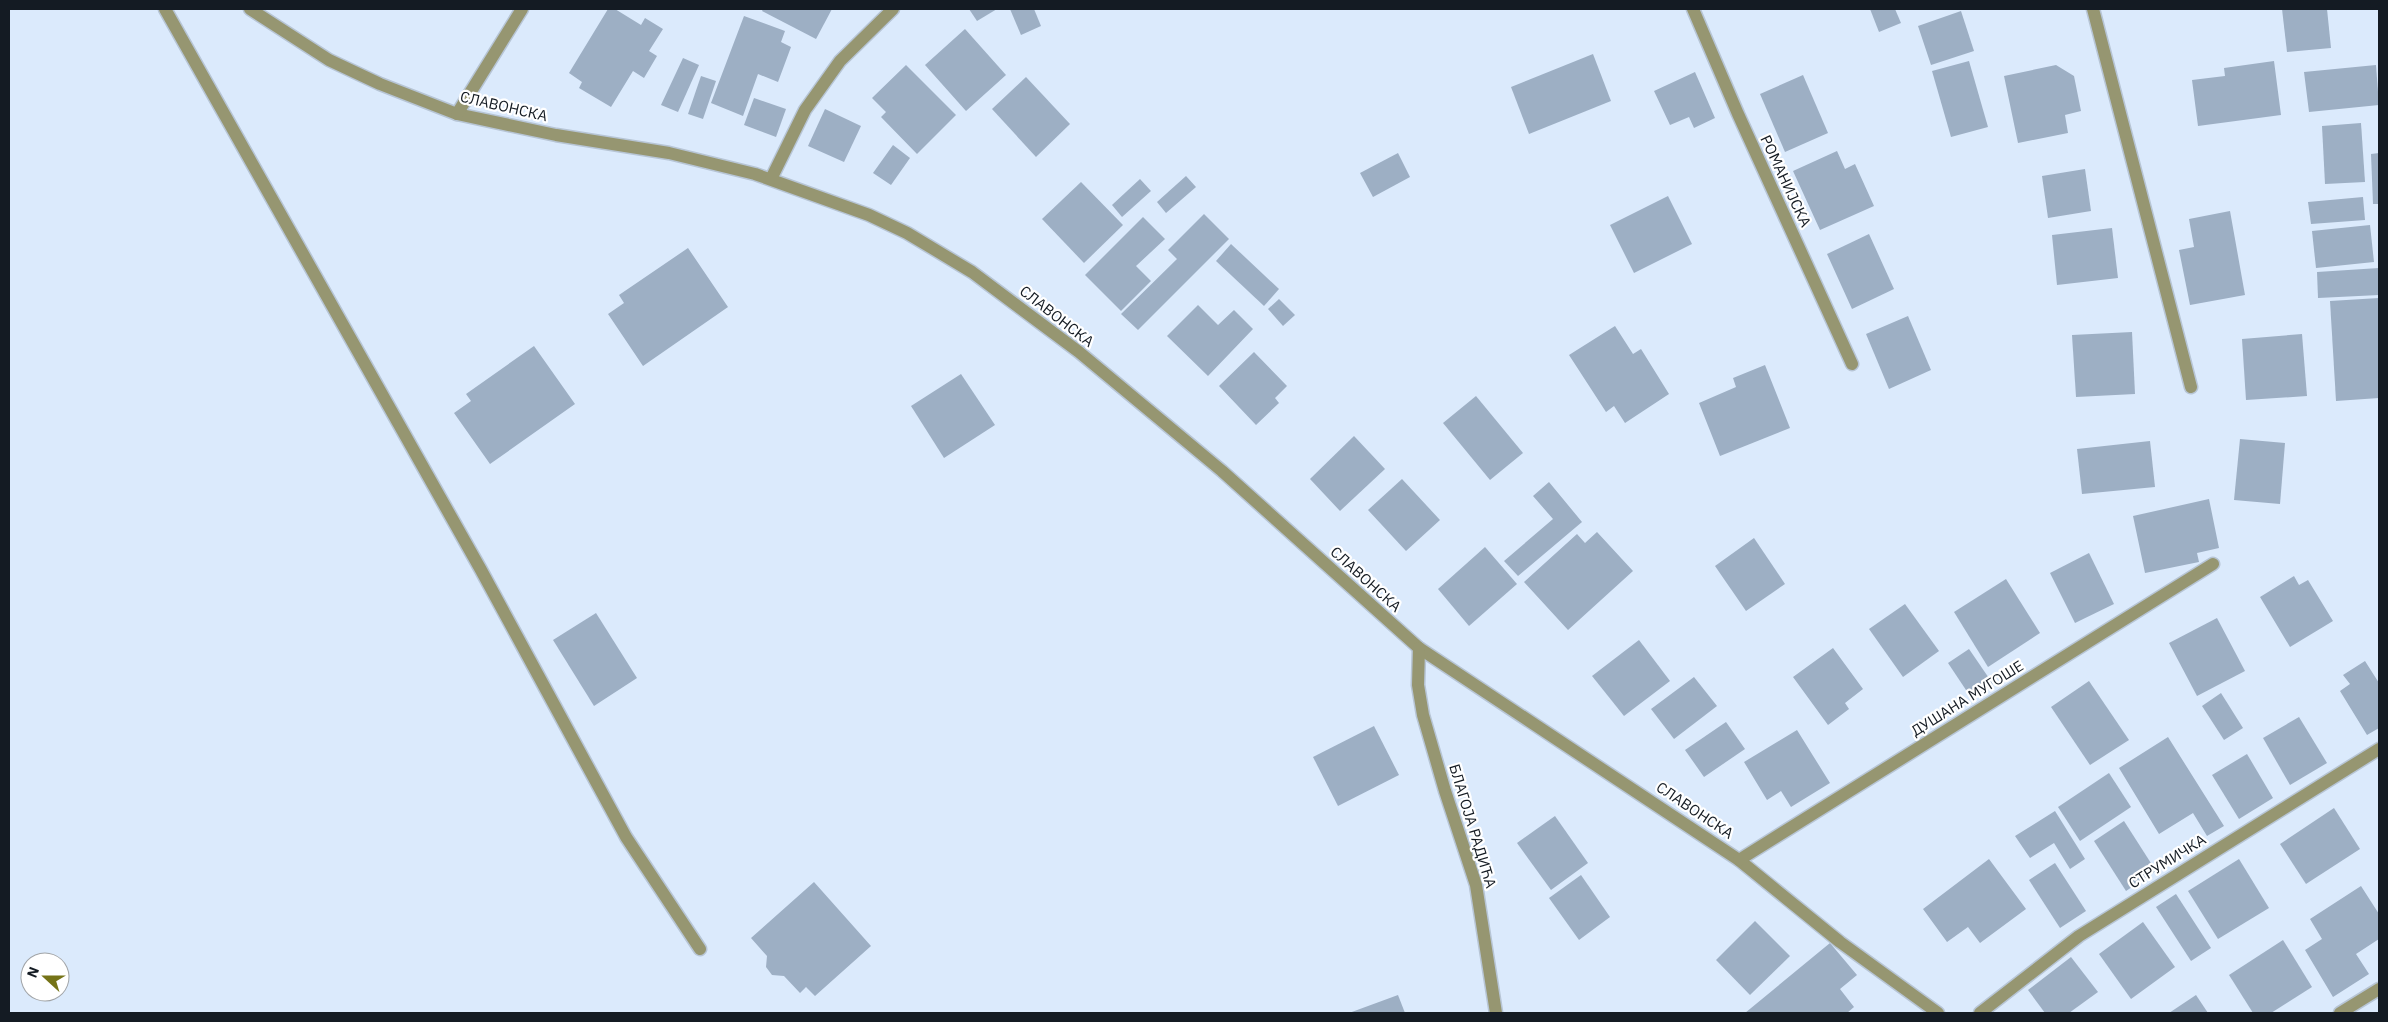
<svg xmlns="http://www.w3.org/2000/svg" width="2388" height="1022" font-family="'IBM Plex Sans',sans-serif">
<style>
.building{fill:#9dafc4}
.lines{fill:none;stroke-linecap:round;stroke-linejoin:round}
.service-casing{stroke:#b7c5d5;stroke-width:15}
.minor-casing{stroke:#b7c5d5;stroke-width:15}
.service{stroke:#969671;stroke-width:12}
.minor{stroke:#969671;stroke-width:12}
.labels{text-anchor:middle;dominant-baseline:central;stroke-width:4.5;stroke-linejoin:round;paint-order:stroke}
.street-label{font-size:15px;fill:#141b23;stroke:#fff}
</style>
<rect width="100%" height="100%" fill="#dbeafc"/>
<!-- building -->
<g class="building">
<polygon points="608,9 615,9 641,25 645,18 663,29 649,51 657,56 644,78 633,71 611,107 579,88 582,82 569,73"/>
<polygon points="763,9 832,9 816,39 762,11"/>
<polygon points="969,9 997,9 977,21"/>
<polygon points="1010,9 1034,9 1041,26 1021,35"/>
<polygon points="1870,9 1895,9 1901,23 1879,32"/>
<polygon points="2282,9 2327,9 2331,48 2287,52"/>
<polygon points="1961,11 1974,51 1931,65 1918,26"/>
<polygon points="744,16 785,31 781,42 791,47 778,82 758,74 743,116 711,103"/>
<polygon points="965,29 1006,75 966,111 925,65"/>
<polygon points="1593,54 1611,101 1529,134 1511,87"/>
<polygon points="683,58 699,65 678,112 661,105"/>
<polygon points="1969,61 1988,127 1951,137 1932,71"/>
<polygon points="2274,61 2281,115 2198,126 2192,80 2225,76 2224,68"/>
<polygon points="906,65 956,115 917,154 881,117 886,112 872,98"/>
<polygon points="2056,65 2074,76 2081,111 2065,115 2068,133 2018,143 2004,76"/>
<polygon points="2376,65 2379,105 2309,112 2304,72"/>
<polygon points="1695,72 1715,118 1694,128 1689,117 1670,125 1654,91"/>
<polygon points="1803,75 1828,133 1785,152 1760,94"/>
<polygon points="701,76 716,81 703,119 688,114"/>
<polygon points="1026,77 1070,124 1036,157 992,109"/>
<polygon points="754,98 786,109 776,137 744,125"/>
<polygon points="825,109 861,126 844,162 808,146"/>
<polygon points="2361,123 2365,182 2325,184 2322,126"/>
<polygon points="893,145 910,158 891,185 873,173"/>
<polygon points="1837,151 1845,169 1855,164 1874,206 1820,230 1793,171"/>
<polygon points="1398,153 1410,177 1373,197 1360,173"/>
<polygon points="2379,153 2379,204 2373,204 2371,154"/>
<polygon points="2085,169 2091,211 2048,218 2042,176"/>
<polygon points="1186,176 1196,187 1166,213 1157,202"/>
<polygon points="1140,179 1151,191 1122,217 1112,205"/>
<polygon points="1081,182 1123,225 1084,263 1042,219"/>
<polygon points="1668,196 1692,244 1634,273 1610,225"/>
<polygon points="2363,197 2365,220 2311,224 2308,202"/>
<polygon points="2230,211 2245,295 2190,305 2179,250 2194,247 2189,219"/>
<polygon points="1204,214 1229,239 1138,330 1121,314 1177,259 1168,250"/>
<polygon points="1143,217 1165,239 1136,266 1151,281 1121,311 1085,275"/>
<polygon points="2370,225 2374,262 2316,268 2312,231"/>
<polygon points="2112,228 2118,278 2057,285 2052,235"/>
<polygon points="1869,234 1894,289 1852,309 1827,254"/>
<polygon points="1231,244 1279,289 1264,306 1216,261"/>
<polygon points="688,248 728,307 643,366 608,314 624,303 619,295"/>
<polygon points="2379,268 2379,295 2318,298 2317,272"/>
<polygon points="2379,298 2379,398 2336,401 2330,301"/>
<polygon points="1279,299 1295,315 1283,326 1268,309"/>
<polygon points="1198,305 1218,325 1234,310 1253,329 1208,376 1167,336"/>
<polygon points="1908,316 1931,370 1889,389 1866,334"/>
<polygon points="1615,326 1633,354 1641,349 1669,394 1625,423 1614,406 1606,412 1569,355"/>
<polygon points="2132,332 2135,394 2076,397 2072,335"/>
<polygon points="2302,334 2307,396 2246,400 2242,339"/>
<polygon points="534,346 575,404 490,464 454,413 471,401 466,394"/>
<polygon points="1254,352 1287,386 1275,398 1279,403 1256,425 1219,386"/>
<polygon points="1765,365 1790,428 1720,456 1699,403 1736,387 1733,378"/>
<polygon points="961,374 995,425 944,458 911,406"/>
<polygon points="1476,396 1523,453 1490,480 1443,423"/>
<polygon points="1354,436 1385,469 1340,511 1310,479"/>
<polygon points="2240,439 2285,443 2280,504 2234,500"/>
<polygon points="2150,441 2155,487 2082,494 2077,449"/>
<polygon points="1402,479 1440,520 1406,551 1368,510"/>
<polygon points="1549,482 1582,522 1518,576 1504,561 1553,519 1533,496"/>
<polygon points="2209,499 2219,548 2197,553 2199,562 2145,573 2133,516"/>
<polygon points="1597,532 1633,571 1568,630 1524,582 1577,534 1585,543"/>
<polygon points="1754,538 1785,584 1746,611 1715,566"/>
<polygon points="1485,547 1517,584 1469,626 1438,589"/>
<polygon points="2089,553 2114,604 2075,623 2050,573"/>
<polygon points="2294,576 2299,585 2308,580 2333,621 2290,647 2260,597"/>
<polygon points="2006,579 2040,633 1988,667 1954,612"/>
<polygon points="1905,604 1939,651 1903,677 1869,629"/>
<polygon points="596,613 637,678 594,706 553,640"/>
<polygon points="2217,618 2245,671 2197,696 2169,643"/>
<polygon points="1639,640 1670,681 1624,716 1592,676"/>
<polygon points="1833,648 1863,689 1845,703 1849,709 1828,725 1793,677"/>
<polygon points="1969,649 1993,684 1972,699 1948,663"/>
<polygon points="2365,661 2379,683 2379,728 2367,735 2340,691 2350,684 2343,675"/>
<polygon points="1694,677 1717,706 1674,739 1651,709"/>
<polygon points="2089,681 2129,740 2090,765 2051,707"/>
<polygon points="2221,693 2243,728 2224,740 2202,706"/>
<polygon points="2299,717 2327,763 2290,785 2263,738"/>
<polygon points="1726,722 1745,749 1704,777 1685,750"/>
<polygon points="1374,726 1399,775 1338,806 1313,757"/>
<polygon points="1797,730 1830,783 1791,807 1781,791 1767,800 1744,762"/>
<polygon points="2168,737 2224,826 2207,836 2193,813 2159,834 2119,768"/>
<polygon points="2247,754 2273,798 2239,819 2212,775"/>
<polygon points="2109,773 2131,807 2080,841 2058,807"/>
<polygon points="2334,808 2360,849 2306,884 2280,844"/>
<polygon points="2055,811 2085,859 2070,869 2054,843 2030,858 2015,836"/>
<polygon points="1555,816 1588,863 1551,890 1517,843"/>
<polygon points="2124,821 2156,871 2126,891 2094,841"/>
<polygon points="1989,859 2026,909 1980,943 1968,927 1947,942 1923,909"/>
<polygon points="2239,859 2269,908 2218,939 2188,891"/>
<polygon points="2055,863 2086,911 2060,928 2029,880"/>
<polygon points="1581,875 1610,917 1579,940 1549,898"/>
<polygon points="814,882 871,946 815,996 806,987 800,993 784,976 772,975 766,967 767,956 751,938"/>
<polygon points="2361,886 2379,914 2379,939 2356,954 2369,974 2333,997 2305,950 2322,939 2310,919"/>
<polygon points="2176,894 2211,948 2191,961 2156,907"/>
<polygon points="1755,921 1790,956 1750,995 1716,960"/>
<polygon points="2143,922 2175,967 2131,999 2099,954"/>
<polygon points="2283,940 2312,987 2271,1013 2253,1013 2229,975"/>
<polygon points="1830,943 1857,975 1840,989 1854,1007 1847,1013 1745,1013"/>
<polygon points="2071,957 2098,992 2069,1013 2045,1013 2028,990"/>
<polygon points="1398,995 1405,1013 1349,1013"/>
<polygon points="2196,995 2208,1013 2169,1013"/>
</g>
<g class="lines">
<defs>
<polyline id="service" points="165,9 481,570 626,837 700,949"/>
<g id="minor">
<polyline points="250,9 329,60 380,84 457,114 556,135 669,153 755,174 869,215 907,233 972,272 1079,352 1222,471 1419,648 1739,860 1840,942 1938,1013"/>
<polyline points="1693,9 1738,114 1852,364"/>
<polyline points="2093,9 2191,387"/>
<polyline points="457,114 522,9"/>
<polyline points="771,179 805,110 840,61 893,9"/>
<polyline points="1419,648 1418,685 1423,715 1445,791 1476,885 1496,1013"/>
<polyline points="1739,860 2213,564"/>
<polyline points="1980,1013 2079,936 2379,749"/>
<polyline points="2340,1013 2379,989"/>
</g>
</defs>
<!-- service casing -->
<use href="#service" class="service-casing"/>
<!-- minor casing -->
<use href="#minor" class="minor-casing"/>
<!-- service -->
<use href="#service" class="service"/>
<!-- minor -->
<use href="#minor" class="minor"/>
</g>
<g class="labels">
<!-- street labels -->
<g class="street-label">
<text transform="translate(504 106) rotate(13)">СЛАВОНСКА</text>
<text transform="translate(1786 181) rotate(65)">РОМАНИЈСКА</text>
<text transform="translate(1057 316) rotate(38)">СЛАВОНСКА</text>
<text transform="translate(1366 579) rotate(42)">СЛАВОНСКА</text>
<text transform="translate(1967 698) rotate(-32)">ДУШАНА МУГОШЕ</text>
<text transform="translate(1695 810) rotate(34)">СЛАВОНСКА</text>
<text transform="translate(1473 826) rotate(73)">БЛАГОЈА РАДИЋА</text>
<text transform="translate(2167 861) rotate(-32)">СТРУМИЧКА</text>
</g>
</g>
<!-- border -->
<rect width="2388" height="1022" fill="none" stroke="#141b23" stroke-width="20"/>
<!-- north arrow -->
<g transform="translate(45 977) rotate(291)"><circle r="24" fill="#ffffff" stroke="#a1a4a7"/>
<path d="M0-4L9 19L0 12L-9 19Z" fill="#757317"/>
<text y="-8" font-size="14" font-weight="bold" text-anchor="middle" fill="#141b23">N</text>
</g>
</svg>
